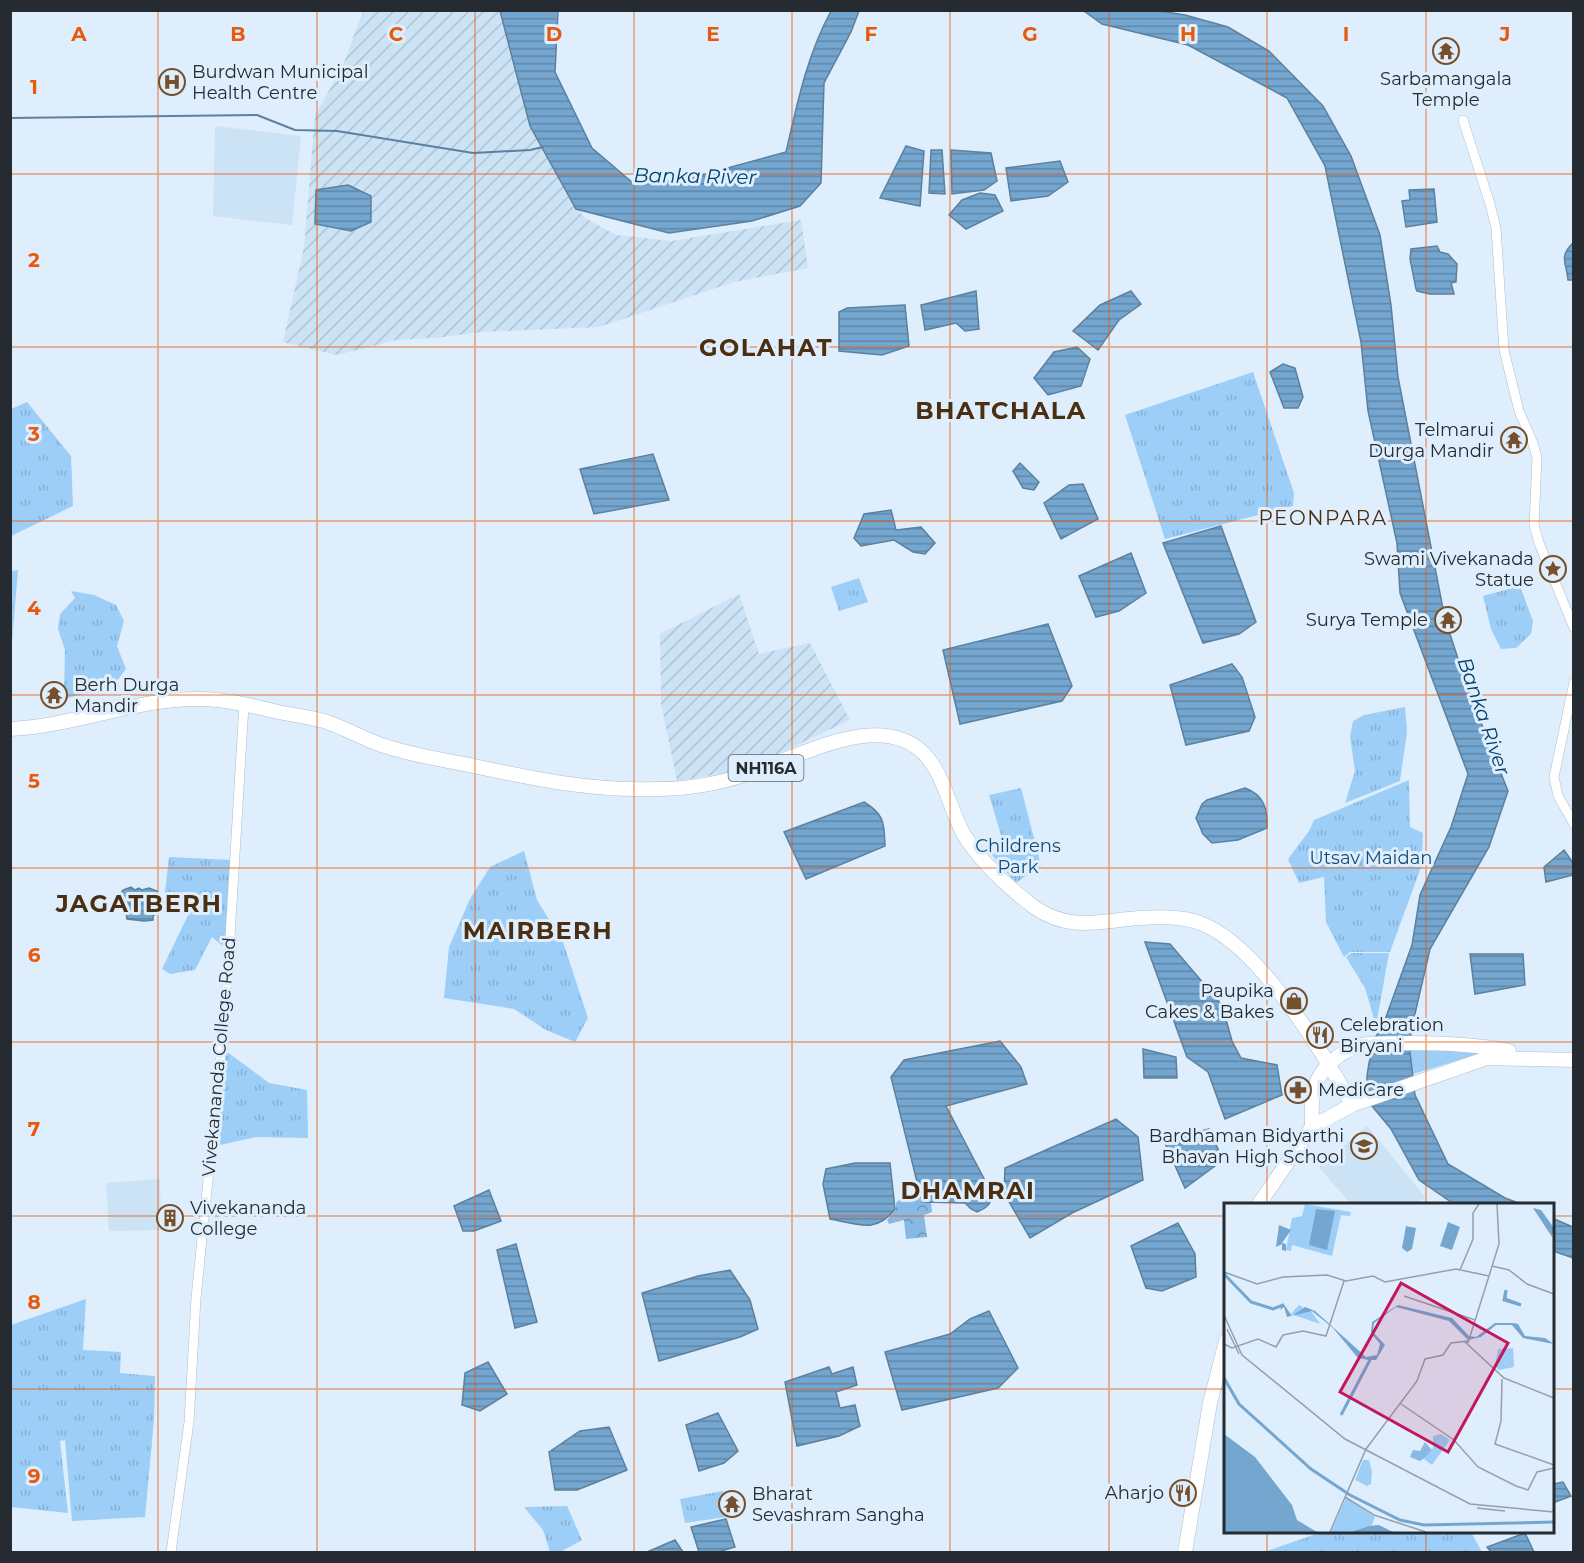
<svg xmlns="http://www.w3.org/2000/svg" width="1584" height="1563" font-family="Montserrat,sans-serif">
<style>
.built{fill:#cce2f5}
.industrial{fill:url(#industrial-furrows)}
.grass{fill:#9ccef8}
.forest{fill:url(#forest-crowns)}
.park{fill:url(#park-tufts)}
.water{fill:url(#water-rules);stroke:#5c819f;stroke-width:1.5}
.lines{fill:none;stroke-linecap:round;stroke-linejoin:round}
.stream{stroke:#5c819f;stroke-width:2}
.minor-casing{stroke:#afbecb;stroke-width:10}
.highway-casing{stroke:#afbecb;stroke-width:15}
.minor{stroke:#fff;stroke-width:9}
.highway{stroke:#fff;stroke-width:14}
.grid{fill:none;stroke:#e8590c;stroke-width:1.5;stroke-opacity:0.55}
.labels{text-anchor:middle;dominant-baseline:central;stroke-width:6;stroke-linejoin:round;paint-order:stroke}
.shield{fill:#dfeefc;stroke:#5d666d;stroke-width:1.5}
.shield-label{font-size:16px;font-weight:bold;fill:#252b30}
.poi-label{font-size:18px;fill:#252b30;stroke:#dfeefc;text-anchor:start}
.park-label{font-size:18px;fill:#144e77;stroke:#dfeefc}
.street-label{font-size:18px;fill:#252b30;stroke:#dfeefc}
.water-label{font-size:20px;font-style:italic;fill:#024269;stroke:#dfeefc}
.neighbourhood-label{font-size:20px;letter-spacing:1.5px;fill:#4c2f11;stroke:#dfeefc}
.district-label{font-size:24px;font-weight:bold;letter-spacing:1.5px;fill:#4c2f11;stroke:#dfeefc}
.inset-river{fill:none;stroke:#74a6cf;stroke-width:3}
.inset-road{fill:none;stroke:#95a0aa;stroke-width:1.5}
.view{fill:#c2185b;fill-opacity:0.15;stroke:#c2185b;stroke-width:3}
.inset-edge{fill:none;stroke:#252b30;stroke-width:3}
.grid-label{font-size:20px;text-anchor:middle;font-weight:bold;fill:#e8590c;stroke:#dfeefc;stroke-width:6;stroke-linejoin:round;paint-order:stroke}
</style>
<defs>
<pattern id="industrial-furrows" width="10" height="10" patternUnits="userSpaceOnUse" patternTransform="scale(1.5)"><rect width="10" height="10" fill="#cce2f5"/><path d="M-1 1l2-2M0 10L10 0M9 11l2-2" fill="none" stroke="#afc2d2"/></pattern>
<pattern id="forest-crowns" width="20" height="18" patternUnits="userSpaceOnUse" patternTransform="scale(1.5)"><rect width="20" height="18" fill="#86b9e4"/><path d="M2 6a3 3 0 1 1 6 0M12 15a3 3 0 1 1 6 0" fill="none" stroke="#6d97b9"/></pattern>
<pattern id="park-tufts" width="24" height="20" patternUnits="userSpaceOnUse" patternTransform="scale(1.5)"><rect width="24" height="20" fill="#9ccef8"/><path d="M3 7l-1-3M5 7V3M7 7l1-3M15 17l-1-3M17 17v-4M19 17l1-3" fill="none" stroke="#86b1d5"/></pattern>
<pattern id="water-rules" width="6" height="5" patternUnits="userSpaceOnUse" patternTransform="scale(1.5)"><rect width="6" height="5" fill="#74a6cf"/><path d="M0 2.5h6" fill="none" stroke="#5f87a8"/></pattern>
</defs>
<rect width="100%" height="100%" fill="#dfeefc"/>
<!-- built -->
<g class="built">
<polygon points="215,126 301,136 292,225 213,216"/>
<polygon points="1367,1126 1426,1198 1416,1204 1351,1204 1319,1167"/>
<polygon points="160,1179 161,1230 109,1231 106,1183"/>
</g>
<!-- industrial -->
<g class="industrial">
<polygon points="363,11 515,11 564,191 585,218 616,235 671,241 801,220 808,268 734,282 599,327 482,332 435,338 396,340 337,355 283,342 304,247 315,115 342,68"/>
<polygon points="739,594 759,654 810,643 850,720 759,763 726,773 677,781 661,704 660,634"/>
</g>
<!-- grass -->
<polygon class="grass" points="1410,1048 1485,1052 1413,1074"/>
<!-- forest -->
<polygon class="forest" points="919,1195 922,1203 931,1203 932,1212 924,1215 927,1237 906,1239 904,1220 889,1224 887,1220 896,1209 896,1203 902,1197"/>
<!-- park -->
<g class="park">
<polygon points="1253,372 1294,493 1293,506 1165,539 1125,415"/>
<polygon points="27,402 71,456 73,506 11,536 11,409"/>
<polygon points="18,570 11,654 11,571"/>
<polygon points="859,578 868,602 839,611 831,587"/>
<polygon points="1520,586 1533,621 1531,634 1516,648 1501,649 1491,629 1483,596"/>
<polygon points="71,591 94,595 116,605 124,621 117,646 126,669 113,686 64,699 65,650 58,629 60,614 75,598"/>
<polygon points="1405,707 1407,732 1400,781 1345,803 1355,771 1350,737 1353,721 1364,715"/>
<polygon points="1409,780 1410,827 1423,833 1422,855 1424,859 1390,952 1350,952 1344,957 1326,922 1324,877 1299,883 1288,859 1309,831 1314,820"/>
<polygon points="1021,788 1041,865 1016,883 992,855 1003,842 989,795"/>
<polygon points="524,851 537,900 563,942 588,1018 575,1042 546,1030 514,1009 444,998 449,947 470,899 490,867"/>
<polygon points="169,857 233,860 230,952 212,937 195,970 170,974 162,969 191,909 163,909"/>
<polygon points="1351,953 1389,953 1376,1026 1365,988 1346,957"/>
<polygon points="222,1048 269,1083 307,1090 308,1138 256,1137 211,1147"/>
<polygon points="86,1299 83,1350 121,1352 120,1373 155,1376 154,1419 145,1517 72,1521 65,1440 60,1441 68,1513 11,1507 11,1325"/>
<polygon points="723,1491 726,1517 685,1523 680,1499"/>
<polygon points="567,1506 582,1540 560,1552 550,1552 543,1530 524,1507"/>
<polygon points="1322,1532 1471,1532 1482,1552 1264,1552"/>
</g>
<!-- water -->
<g class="water">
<polygon points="1154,10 1185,15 1228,27 1269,51 1323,106 1351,156 1380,235 1391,305 1398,377 1445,619 1469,692 1508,791 1489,847 1430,949 1411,1031 1410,1052 1415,1095 1448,1164 1505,1198 1521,1204 1454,1204 1419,1180 1391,1129 1367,1100 1367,1076 1369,1063 1376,1036 1382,1028 1412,945 1420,895 1451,827 1468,774 1400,593 1397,543 1368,411 1361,342 1325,166 1287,98 1188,45 1102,24 1084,11"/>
<path d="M500 11H558L555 72 592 148 633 183 684 180 786 152C797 104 807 55 831 11H859L851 32 824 83 821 183 800 206 752 221 669 233 576 209 530 126Z"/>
<polygon points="906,146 924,151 920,206 880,198"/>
<polygon points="931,150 942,150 945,194 929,193"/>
<polygon points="951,150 991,153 997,181 984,190 952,194"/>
<polygon points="1060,161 1068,182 1048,196 1011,201 1006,168"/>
<polygon points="348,185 371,196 371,222 351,231 315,224 316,190"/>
<polygon points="1434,189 1437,222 1406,227 1402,201 1410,200 1409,190"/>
<polygon points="980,193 995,195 1003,211 966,229 949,215 962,200"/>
<path d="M1573 243V280H1568C1567 264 1558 257 1573 243Z"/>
<polygon points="1437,246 1440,252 1448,254 1457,264 1456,282 1451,283 1454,294 1430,294 1417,291 1416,289 1410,259 1411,249"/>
<polygon points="976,291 979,329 965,331 956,323 925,330 921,305"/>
<polygon points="1131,291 1141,304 1119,320 1098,350 1073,331 1100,305"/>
<polygon points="905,305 909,346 882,355 839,351 839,312 847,308"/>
<polygon points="1077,347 1090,359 1081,386 1048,395 1034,378 1054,352"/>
<polygon points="1283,364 1295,368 1303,397 1298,408 1284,408 1270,372"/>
<polygon points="653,454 669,500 594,514 580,469"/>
<polygon points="1020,463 1039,482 1034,490 1023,488 1013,471"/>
<polygon points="1083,484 1098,519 1061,539 1044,503 1069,485"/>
<polygon points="891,510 896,530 921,527 935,543 925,554 913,552 894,540 861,546 854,538 864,514"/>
<polygon points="1221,526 1256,622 1239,634 1203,643 1163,543"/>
<polygon points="1131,553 1146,593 1119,611 1096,617 1079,576"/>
<polygon points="1048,624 1072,686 1062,701 960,724 943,650"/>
<polygon points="1232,664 1242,677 1255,717 1249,731 1186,745 1170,685"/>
<path d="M1245 788C1264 795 1268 809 1267 828L1238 840 1212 843 1203 834 1196 818 1202 804 1207 800Z"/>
<path d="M864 802C885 815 884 823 885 846L806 879 784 832Z"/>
<polygon points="1564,850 1573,863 1573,875 1546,882 1544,867"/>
<polygon points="131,887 135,890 139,888 142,890 149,888 157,891 159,901 158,912 153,916 153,920 144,921 127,919 126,913 121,910 122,899 119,896 123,890"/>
<polygon points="1145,942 1170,944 1222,1005 1232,1041 1241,1058 1277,1065 1282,1095 1225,1119 1208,1072 1187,1057"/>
<polygon points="1470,954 1523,954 1525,985 1475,994"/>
<path d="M1000 1041 1021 1067 1027 1084 946 1106 991 1192C993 1203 987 1208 977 1212L971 1209 965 1203 922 1202 891 1077 904 1060Z"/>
<polygon points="1143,1049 1176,1057 1177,1078 1144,1078"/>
<polygon points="1116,1119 1138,1137 1143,1180 1072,1213 1030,1238 1004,1193 1005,1168"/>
<polygon points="1209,1129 1223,1160 1185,1188 1164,1141"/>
<path d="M855 1163H890L895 1209C876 1234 858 1224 830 1219L823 1184 826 1169Z"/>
<polygon points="489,1190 501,1221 474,1231 463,1231 454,1206"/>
<polygon points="1552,1218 1573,1227 1573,1258 1553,1251"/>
<polygon points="1178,1223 1195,1254 1196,1277 1162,1291 1146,1288 1131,1246"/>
<polygon points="516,1244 537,1322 515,1328 497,1250"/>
<polygon points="730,1270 750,1300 758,1329 740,1337 659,1361 642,1293 698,1276"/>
<polygon points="989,1311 1018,1368 998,1388 902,1410 885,1352 950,1334 970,1319"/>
<polygon points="488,1362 507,1394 480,1411 462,1405 465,1373"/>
<polygon points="829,1367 832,1374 853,1367 857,1385 836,1392 840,1408 855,1405 860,1426 839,1436 797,1446 785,1382"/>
<polygon points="718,1413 738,1451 724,1463 699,1471 686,1425"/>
<polygon points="609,1427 627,1470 577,1490 555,1490 549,1452 580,1431"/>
<polygon points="1563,1482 1571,1496 1553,1503 1553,1484"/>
<polygon points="726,1519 735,1547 718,1552 699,1552 691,1527"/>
<polygon points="1525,1533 1534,1552 1491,1552 1487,1547"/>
<polygon points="675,1540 683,1552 647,1552"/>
</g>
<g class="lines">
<!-- stream -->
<polyline class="stream" points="10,118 257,115 295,130 337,131 473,153 530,150 543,147"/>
<defs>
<g id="minor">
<polyline points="1463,120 1490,204 1496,228 1504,350 1519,411 1533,443 1537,458 1534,525 1539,543 1574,628"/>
<polyline points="1574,682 1554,777 1558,796 1574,824"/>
<polyline points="171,1552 189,1422 196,1298 226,1003 244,705"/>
</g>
<g id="highway">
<path d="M10 729C79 726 148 693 217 700 238 702 258 707 278 712 293 715 309 717 324 721 346 728 366 741 388 747 413 755 439 759 464 764 529 778 589 791 656 789 687 789 718 784 747 774 791 760 857 722 903 740 942 754 946 803 964 835 981 862 1009 888 1034 907 1070 932 1099 921 1139 918 1158 917 1182 916 1200 923 1258 944 1323 1052 1352 1105"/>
<path d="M1312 1127C1312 1116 1311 1105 1313 1094 1317 1070 1339 1051 1362 1045 1377 1042 1393 1044 1408 1043 1442 1043 1475 1044 1509 1051"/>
<polyline points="1259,1204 1312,1127 1352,1105 1487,1058 1574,1060"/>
<polyline points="1185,1552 1210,1403 1226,1341"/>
</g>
</defs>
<!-- minor casing -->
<use href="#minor" class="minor-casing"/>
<!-- highway casing -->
<use href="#highway" class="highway-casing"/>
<!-- minor -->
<use href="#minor" class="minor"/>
<!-- highway -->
<use href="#highway" class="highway"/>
</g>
<!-- grid -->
<path class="grid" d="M158 10V1552M317 10V1552M475 10V1552M634 10V1552M792 10V1552M950 10V1552M1109 10V1552M1267 10V1204M1426 10V1204M10 174H1574M10 347H1574M10 521H1574M10 695H1574M10 868H1574M10 1042H1574M10 1216H1226M1552 1216H1574M10 1389H1226M1552 1389H1574M1267 1532V1552M1426 1532V1552"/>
<!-- icons -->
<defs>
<symbol id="temple-ring" viewBox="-11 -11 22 22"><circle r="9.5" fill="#dfeefc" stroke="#75502b" stroke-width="1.5"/><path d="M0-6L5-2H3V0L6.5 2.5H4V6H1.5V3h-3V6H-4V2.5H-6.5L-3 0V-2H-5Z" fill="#75502b"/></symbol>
<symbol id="hospital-ring" viewBox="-11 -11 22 22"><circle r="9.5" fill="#dfeefc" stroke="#75502b" stroke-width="1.5"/><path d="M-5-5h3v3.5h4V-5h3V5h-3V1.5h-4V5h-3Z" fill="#75502b"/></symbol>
<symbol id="sight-ring" viewBox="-11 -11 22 22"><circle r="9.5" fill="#dfeefc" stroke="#75502b" stroke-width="1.5"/><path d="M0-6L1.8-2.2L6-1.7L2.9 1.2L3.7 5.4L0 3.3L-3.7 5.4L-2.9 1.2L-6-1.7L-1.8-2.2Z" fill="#75502b"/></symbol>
<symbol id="shop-ring" viewBox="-11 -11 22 22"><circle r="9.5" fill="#dfeefc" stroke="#75502b" stroke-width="1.5"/><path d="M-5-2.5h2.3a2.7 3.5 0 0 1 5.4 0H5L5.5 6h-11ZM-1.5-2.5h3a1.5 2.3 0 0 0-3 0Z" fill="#75502b"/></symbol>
<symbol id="restaurant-ring" viewBox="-11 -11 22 22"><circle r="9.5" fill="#dfeefc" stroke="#75502b" stroke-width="1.5"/><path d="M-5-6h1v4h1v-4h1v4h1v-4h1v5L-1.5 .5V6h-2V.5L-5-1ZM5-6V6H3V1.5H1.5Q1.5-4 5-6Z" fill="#75502b"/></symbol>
<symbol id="pharmacy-ring" viewBox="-11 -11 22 22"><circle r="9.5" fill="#dfeefc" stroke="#75502b" stroke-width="1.5"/><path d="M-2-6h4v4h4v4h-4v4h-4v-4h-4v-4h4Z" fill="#75502b"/></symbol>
<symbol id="school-ring" viewBox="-11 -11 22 22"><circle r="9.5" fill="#dfeefc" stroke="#75502b" stroke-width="1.5"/><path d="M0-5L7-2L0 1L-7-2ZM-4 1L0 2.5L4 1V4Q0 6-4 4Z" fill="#75502b"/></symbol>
<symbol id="building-ring" viewBox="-11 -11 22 22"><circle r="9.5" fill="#dfeefc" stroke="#75502b" stroke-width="1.5"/><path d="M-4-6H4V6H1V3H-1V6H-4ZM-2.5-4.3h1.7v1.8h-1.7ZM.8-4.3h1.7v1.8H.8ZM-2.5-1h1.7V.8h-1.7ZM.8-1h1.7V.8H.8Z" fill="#75502b"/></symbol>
</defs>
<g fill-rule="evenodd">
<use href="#temple-ring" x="1431" y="36" width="30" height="30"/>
<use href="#hospital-ring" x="157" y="67" width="30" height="30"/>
<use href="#temple-ring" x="1499" y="425" width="30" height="30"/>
<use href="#sight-ring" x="1538" y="554" width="30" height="30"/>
<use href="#temple-ring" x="1433" y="605" width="30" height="30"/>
<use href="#temple-ring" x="39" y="680" width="30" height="30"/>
<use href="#shop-ring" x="1279" y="986" width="30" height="30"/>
<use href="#restaurant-ring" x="1305" y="1020" width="30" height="30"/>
<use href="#pharmacy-ring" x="1283" y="1075" width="30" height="30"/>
<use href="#school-ring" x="1349" y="1131" width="30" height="30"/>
<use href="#building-ring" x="155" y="1203" width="30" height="30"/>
<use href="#restaurant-ring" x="1168" y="1478" width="30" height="30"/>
<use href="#temple-ring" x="717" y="1489" width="30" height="30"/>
</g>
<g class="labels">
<!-- shield labels -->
<rect class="shield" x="728.5" y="755" width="75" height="26" rx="4.5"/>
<g class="shield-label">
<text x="766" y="768">NH116A</text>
</g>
<!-- poi labels -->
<g class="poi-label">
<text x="192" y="72">Burdwan Municipal<tspan x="192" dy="21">Health Centre</tspan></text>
<text x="1446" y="79" text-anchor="middle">Sarbamangala<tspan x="1446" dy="21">Temple</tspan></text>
<text x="1494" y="430" text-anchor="end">Telmarui<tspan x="1494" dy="21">Durga Mandir</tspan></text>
<text x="1534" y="559" text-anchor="end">Swami Vivekanada<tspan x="1534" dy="21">Statue</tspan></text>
<text x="1428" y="620" text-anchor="end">Surya Temple</text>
<text x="74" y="685">Berh Durga<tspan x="74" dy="21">Mandir</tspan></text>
<text x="1274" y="991" text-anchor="end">Paupika<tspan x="1274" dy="21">Cakes &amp; Bakes</tspan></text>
<text x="1340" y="1025">Celebration<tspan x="1340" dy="21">Biryani</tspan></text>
<text x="1318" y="1090">MediCare</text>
<text x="1344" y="1136" text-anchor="end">Bardhaman Bidyarthi<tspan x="1344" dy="21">Bhavan High School</tspan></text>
<text x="190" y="1208">Vivekananda<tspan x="190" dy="21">College</tspan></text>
<text x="1164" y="1493" text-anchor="end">Aharjo</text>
<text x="752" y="1494">Bharat<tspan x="752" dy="21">Sevashram Sangha</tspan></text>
</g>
<!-- park labels -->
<g class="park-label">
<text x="1018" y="846">Childrens<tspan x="1018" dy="21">Park</tspan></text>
<text x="1371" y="858">Utsav Maidan</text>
</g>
<!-- street labels -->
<g class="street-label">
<text transform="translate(219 1057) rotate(-85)">Vivekananda College Road</text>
</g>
<!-- water labels -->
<g class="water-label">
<text transform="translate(695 176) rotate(1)">Banka River</text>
<text transform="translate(1484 716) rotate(71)">Banka River</text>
</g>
<!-- neighbourhood labels -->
<g class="neighbourhood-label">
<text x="1323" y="518">PEONPARA</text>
</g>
<!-- district labels -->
<g class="district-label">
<text x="766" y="347">GOLAHAT</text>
<text x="1001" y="410">BHATCHALA</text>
<text x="139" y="903">JAGATBERH</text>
<text x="538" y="930">MAIRBERH</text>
<text x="968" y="1190">DHAMRAI</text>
</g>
</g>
<!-- overview -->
<g transform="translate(1224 1203)">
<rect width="330" height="330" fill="#dfeefc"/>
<path d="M201 239 208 247 202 254 196 258 186 254 189 247 196 248Z" fill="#86b9e4"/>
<path d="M81 1 127 9 126 13 117 12 108 53 68 42 67 48 62 47 68 15 78 13ZM75 102 79 104 77 108H87L96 121 67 111ZM289 145 290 164 275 167 271 163 274 146ZM217 231 226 237 208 262 200 256 209 245V233ZM139 257H145L148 269 147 281 143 283 131 277ZM122 295 151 314 148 322 125 329H107Z" fill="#9ccef8"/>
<path d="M309 5 317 7 330 25 328 34ZM92 6 111 8 103 47 85 42ZM224 19 236 24 228 47 216 43ZM55 22 67 27 58 40 62 41V48L58 47V41L52 44ZM182 23 192 25 188 46 183 49 178 45ZM59 100 68 113 81 104 91 108 142 154 153 152 156 141 147 130 148 119 174 102 228 115 245 133 252 134 271 120H289L294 121 301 133 321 135 330 141 299 135 288 122H272L257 134 244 137 225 118 172 104 150 120 149 129 161 142 152 157H145L134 155 109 125 88 108 63 114 60 104 56 107ZM0 231 31 254 68 302 73 317 93 329H0ZM155 322 169 329H126L145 323Z" fill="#74a6cf"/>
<path class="inset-river" d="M0 71 27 99 49 106 59 102M282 87 281 96 297 102 280 97ZM0 175 15 201 87 266 126 292 176 317 200 322 330 319M117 212 147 155"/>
<path class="inset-road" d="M268 63 285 67 303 81 330 91M236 67 249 36V10L255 1M0 69 33 81 59 74 103 72 122 78 149 73 161 79 232 66 265 73M180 93 251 117M0 112 18 152 121 236 246 301 330 309M3 126 15 151M240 138 280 175 330 195M244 140 275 41 273 1M0 141 8 145 34 136 52 144 59 132 79 128 102 133 120 78M278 176 277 218 271 241 330 262M177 201 230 237 254 264 292 283 304 287 313 269 330 265M121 294 150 312 202 329M253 305 281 308M106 329 142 246 193 178 201 156 219 152 227 140 244 138"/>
<path class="view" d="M177 80 284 140 224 249 116 189Z"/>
<rect width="330" height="330" class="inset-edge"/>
</g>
<g class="grid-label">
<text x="79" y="41">A</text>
<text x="238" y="41">B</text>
<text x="396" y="41">C</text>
<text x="554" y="41">D</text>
<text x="713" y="41">E</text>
<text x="871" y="41">F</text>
<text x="1030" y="41">G</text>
<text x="1188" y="41">H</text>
<text x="1346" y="41">I</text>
<text x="1505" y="41">J</text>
<text x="34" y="94">1</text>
<text x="34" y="267">2</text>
<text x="34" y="441">3</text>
<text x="34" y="615">4</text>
<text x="34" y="788">5</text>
<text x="34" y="962">6</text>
<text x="34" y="1136">7</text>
<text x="34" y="1309">8</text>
<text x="34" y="1483">9</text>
</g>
<!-- border -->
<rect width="1584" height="1563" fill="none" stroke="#252b30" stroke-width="24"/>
</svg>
